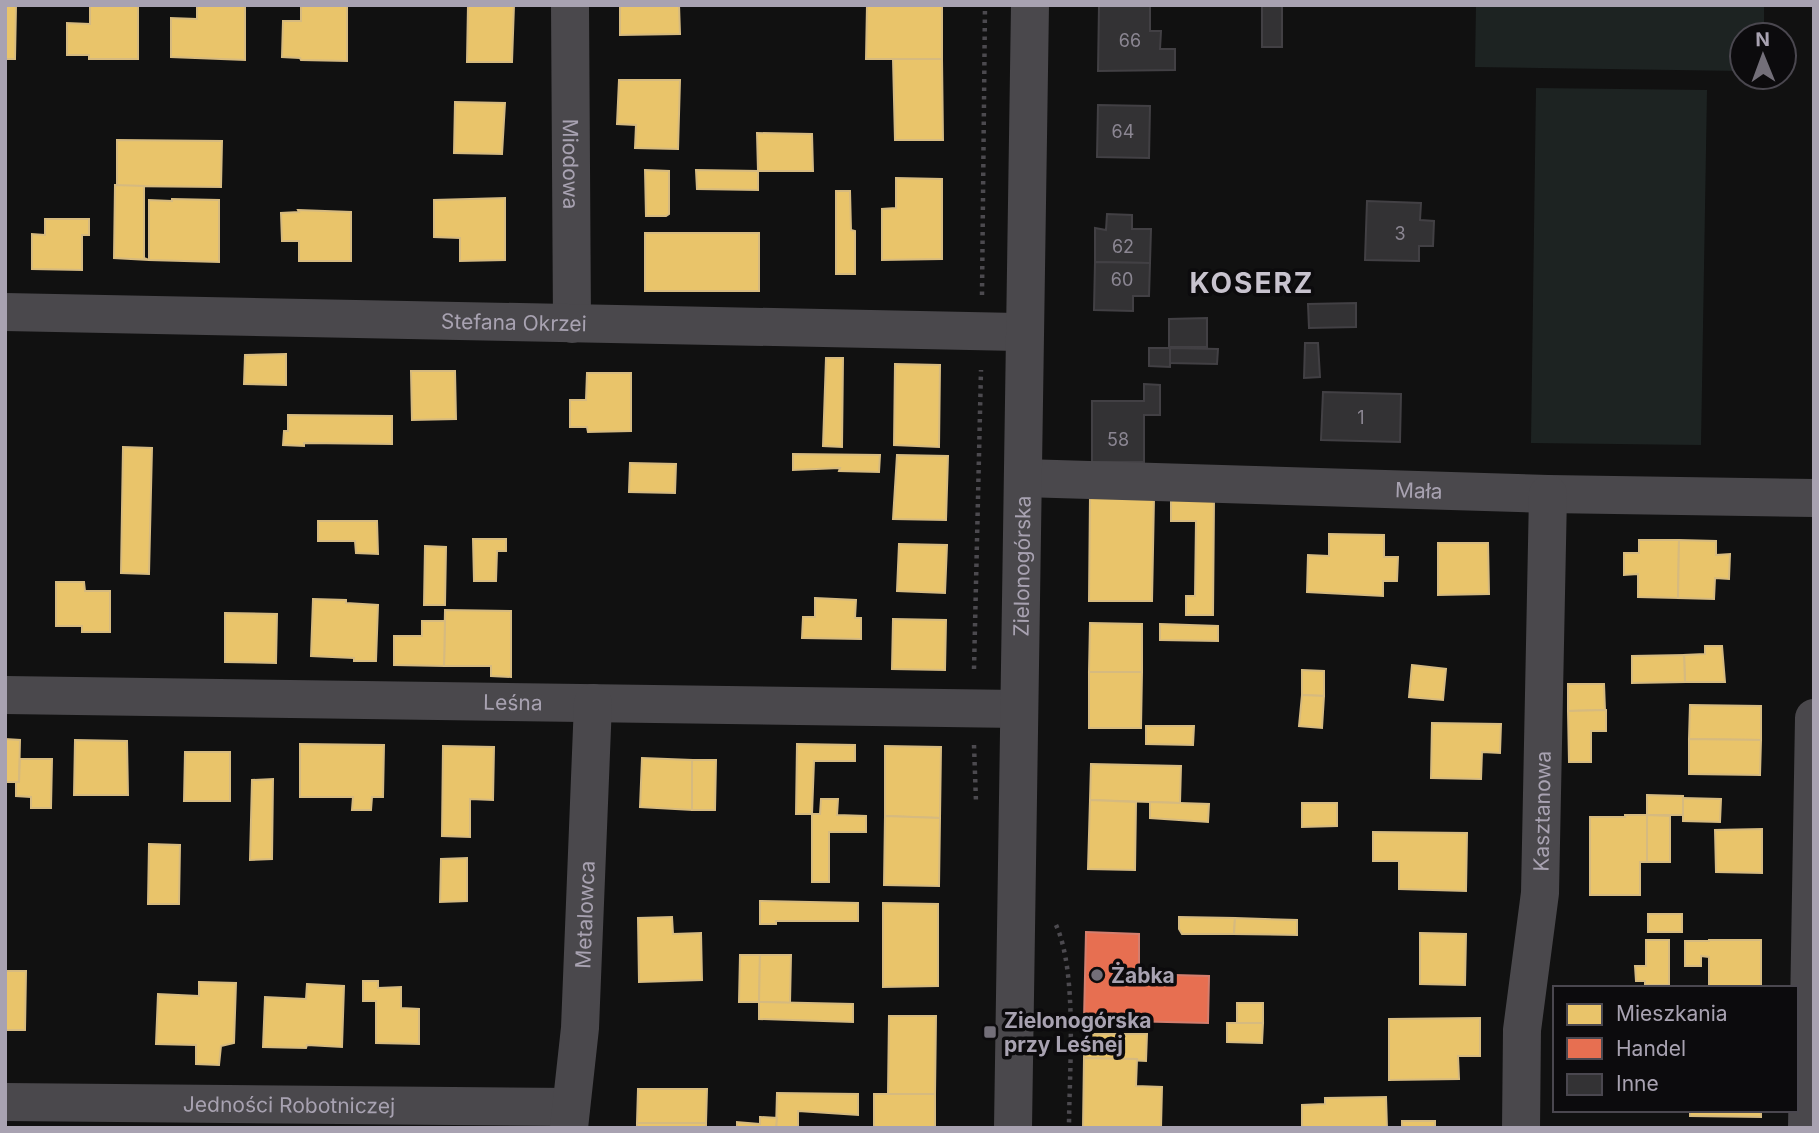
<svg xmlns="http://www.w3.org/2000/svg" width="1819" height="1133" font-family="Inter,sans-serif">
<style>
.green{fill:#1d2322}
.homes{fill:#e9c46a;stroke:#d6ba7f;stroke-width:2}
.shops{fill:#e76f51;stroke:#d47e6e;stroke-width:2}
.building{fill:#333234;stroke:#424044;stroke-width:2}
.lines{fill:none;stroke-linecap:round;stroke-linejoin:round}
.path{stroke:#4c4a4f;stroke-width:4.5;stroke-dasharray:3.5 5;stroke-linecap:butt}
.minor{stroke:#4a484c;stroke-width:38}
.poi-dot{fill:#736f79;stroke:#0c0b0d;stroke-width:2.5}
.labels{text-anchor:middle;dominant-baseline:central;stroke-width:7;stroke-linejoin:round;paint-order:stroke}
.number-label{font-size:18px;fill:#8b8692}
.street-label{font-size:21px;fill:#a8a2b1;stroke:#0c0b0d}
.poi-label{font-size:21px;font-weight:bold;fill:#a8a2b1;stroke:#0c0b0d;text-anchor:start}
.district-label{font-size:28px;font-weight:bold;letter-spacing:2px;fill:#c8c3ce;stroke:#0c0b0d}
</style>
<rect width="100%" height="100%" fill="#111"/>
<!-- green -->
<g class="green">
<polygon points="1476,5 1764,5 1764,35 1742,35 1742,71 1475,67"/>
<polygon points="1536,88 1707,90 1701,445 1531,443"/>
</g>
<!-- homes -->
<g class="homes">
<polygon points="5,5 16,5 15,59 5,59"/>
<polygon points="90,5 138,5 138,59 89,59 89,55 67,55 67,23 90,24"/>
<polygon points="197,5 245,5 245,60 171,57 171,18 197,19"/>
<polygon points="301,5 347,5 347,61 301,60 300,58 282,57 283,21 301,21"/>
<polygon points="468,5 514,5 512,62 467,62"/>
<polygon points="620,5 679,5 680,34 620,35"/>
<polygon points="867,5 942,5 942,59 866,59"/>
<polygon points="893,59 942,59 943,140 895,140"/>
<polygon points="619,80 680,80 678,149 635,148 636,125 617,124"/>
<polygon points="455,102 505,103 502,154 454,153"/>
<polygon points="757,133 812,134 813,171 758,171"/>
<polygon points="117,140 222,141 221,187 117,186"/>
<polygon points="645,170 669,171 669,214 666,216 646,216"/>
<polygon points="696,170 758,171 758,190 697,189"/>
<polygon points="896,178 942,179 942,259 882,260 882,209 896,208"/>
<polygon points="115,185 144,186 144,258 149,260 114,258"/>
<polygon points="836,191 850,191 851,230 855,231 855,274 836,274"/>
<polygon points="505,198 505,260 460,261 460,238 434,237 434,200"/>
<polygon points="172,199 219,200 219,262 149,260 149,200 172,201"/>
<polygon points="298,210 351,212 351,261 299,261 299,241 282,241 281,213 299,212"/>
<polygon points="45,219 89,219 89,235 82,235 82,270 32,269 32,234 45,235"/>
<rect x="645" y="233" width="114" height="58"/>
<polygon points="286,354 286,385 244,384 245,355"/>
<polygon points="826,358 843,358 842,447 823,446"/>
<polygon points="895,364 940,365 939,447 894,445"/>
<polygon points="411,371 455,371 456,419 412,420"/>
<polygon points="587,373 631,373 631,431 588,432 587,427 570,427 570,400 586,400"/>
<polygon points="288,415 392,416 392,444 304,443 304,446 283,445 284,431 288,431"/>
<polygon points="123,447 152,448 149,574 121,573"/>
<polygon points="793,454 880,455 879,472 839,471 840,468 793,470"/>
<polygon points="897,455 948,456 946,520 893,519"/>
<polygon points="630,463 676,464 675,493 629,492"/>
<polygon points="1090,497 1154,498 1152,601 1089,601"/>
<polygon points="1171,498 1214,499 1213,615 1186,615 1186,596 1195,596 1196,521 1171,521"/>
<polygon points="318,521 377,521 378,554 356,553 355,541 318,541"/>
<polygon points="1329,534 1384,535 1384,557 1398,557 1397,581 1383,581 1383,596 1307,592 1308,555 1329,556"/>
<polygon points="473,539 506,539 506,551 497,551 496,581 474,581"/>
<polygon points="1639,540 1679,540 1678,598 1638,597 1638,574 1624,575 1624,553 1639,553"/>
<polygon points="1679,540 1716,541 1716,555 1730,554 1729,579 1715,578 1714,599 1678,598"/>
<polygon points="1438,543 1488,543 1489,594 1438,595"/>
<polygon points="899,544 947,545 945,593 897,591"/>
<polygon points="425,546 446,547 445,605 424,605"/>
<polygon points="56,582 84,582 85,591 110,591 110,632 82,632 82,626 56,626"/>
<polygon points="815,598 856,600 855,618 861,618 861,639 802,638 803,617 815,617"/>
<polygon points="313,599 346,600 346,603 378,605 376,661 354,661 354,658 311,656"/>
<polygon points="445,610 511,611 511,677 491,676 491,666 444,666"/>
<polygon points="225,613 277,614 276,663 225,662"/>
<polygon points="893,619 946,620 945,670 892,669"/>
<polygon points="422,621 445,621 444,666 394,665 394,636 422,636"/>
<polygon points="1090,623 1142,624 1142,672 1089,672"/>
<polygon points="1160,624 1218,626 1218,641 1160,640"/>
<polygon points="1705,646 1722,646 1725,682 1685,682 1684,655 1705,654"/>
<polygon points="1684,655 1685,682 1632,683 1632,656"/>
<polygon points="1412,665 1446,669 1443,700 1409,697"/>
<polygon points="1302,670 1324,671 1324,696 1302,695"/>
<polygon points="1089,672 1142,672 1141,728 1089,728"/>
<polygon points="1568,684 1604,684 1605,710 1568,711"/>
<polygon points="1302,695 1324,696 1322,728 1299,726"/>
<polygon points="1690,705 1761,706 1761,740 1689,739"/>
<polygon points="1606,710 1606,731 1591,731 1591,762 1569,762 1568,711"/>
<polygon points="1432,723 1501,724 1500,753 1482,752 1481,779 1431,778"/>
<polygon points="1146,726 1194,726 1193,745 1146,744"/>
<polygon points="5,739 20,740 19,782 5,782"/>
<polygon points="1689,739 1761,740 1760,775 1689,774"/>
<polygon points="75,740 127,741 128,795 74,795"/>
<polygon points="300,744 384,745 383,797 372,797 371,810 352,810 353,797 300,797"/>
<polygon points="797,744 855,745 855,761 814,761 812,814 796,814"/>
<polygon points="443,746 494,747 493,800 470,799 470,837 442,836"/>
<polygon points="885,746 941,747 940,818 885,816"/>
<polygon points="185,752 230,752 230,801 184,801"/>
<polygon points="642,758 692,760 692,810 640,807"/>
<polygon points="20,759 52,759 51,808 31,808 31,797 16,796 16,782 19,782"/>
<polygon points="692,760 716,760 715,810 692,810"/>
<polygon points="1091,764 1181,766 1180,803 1090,800"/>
<polygon points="273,779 272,859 250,860 252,780"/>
<polygon points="1647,795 1683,796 1683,815 1647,815"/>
<polygon points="1683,798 1721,799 1720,822 1683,821"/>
<polygon points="821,799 838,799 837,815 866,816 866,832 829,832 829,882 812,882 812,814 820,814"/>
<polygon points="1090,800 1136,802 1135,870 1088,869"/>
<polygon points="1150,802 1209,804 1208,822 1150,818"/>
<polygon points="1302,803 1337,803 1337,826 1302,827"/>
<polygon points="1625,815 1647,815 1647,862 1640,862 1640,895 1590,895 1590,817 1625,817"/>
<polygon points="1647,815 1670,816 1670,862 1647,862"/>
<polygon points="885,816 940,818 939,886 884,885"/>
<polygon points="1762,829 1762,873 1716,872 1715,830"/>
<polygon points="1373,832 1467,833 1466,891 1399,889 1399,861 1373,861"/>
<polygon points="149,844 180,845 179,904 148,904"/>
<polygon points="467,858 467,901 440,902 441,859"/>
<polygon points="760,901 858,903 858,921 776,921 776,924 760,924"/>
<polygon points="883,903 938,904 938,986 883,987"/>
<rect x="1648" y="914" width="34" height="18"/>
<polygon points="672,917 673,934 701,933 702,980 639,982 638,918"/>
<polygon points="1179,917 1235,918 1234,934 1182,934 1179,929"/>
<polygon points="1235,918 1297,920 1297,935 1234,934"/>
<polygon points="1420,933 1466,934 1465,985 1420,984"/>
<polygon points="1646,940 1669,940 1669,985 1645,985 1645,981 1636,981 1635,966 1646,966"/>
<polygon points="1709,940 1761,940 1761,988 1709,988 1709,957 1701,956 1701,966 1685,966 1685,941 1709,941"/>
<polygon points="740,955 760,955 759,1002 739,1002"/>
<polygon points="760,955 791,955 790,1003 759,1002"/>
<polygon points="5,971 26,971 25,1030 5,1030"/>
<polygon points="363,981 378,981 378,988 401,987 401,1008 419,1009 419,1044 376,1043 376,1001 363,1001"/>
<polygon points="199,982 236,983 234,1043 221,1046 219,1065 196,1064 196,1045 156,1044 158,994 199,996"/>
<polygon points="307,984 344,986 342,1047 307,1045 306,1048 263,1047 265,997 306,999"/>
<polygon points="759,1002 853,1004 853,1022 759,1019"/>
<rect x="1237" y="1003" width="26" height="20"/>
<polygon points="889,1016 936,1016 935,1094 888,1094"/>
<polygon points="1480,1018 1480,1056 1458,1056 1459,1079 1389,1080 1389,1019"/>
<polygon points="1227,1023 1263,1023 1262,1043 1227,1042"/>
<polygon points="1085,1034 1147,1034 1146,1061 1084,1058"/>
<polygon points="1084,1058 1137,1059 1136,1086 1162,1087 1161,1128 1083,1128"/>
<polygon points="638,1089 707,1089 706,1123 637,1123"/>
<polygon points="777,1093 858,1094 858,1115 798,1111 798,1128 776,1128"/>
<rect x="874" y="1094" width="61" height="34"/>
<polygon points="1386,1097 1387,1128 1302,1128 1302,1105 1325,1104 1325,1098"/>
<polygon points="1690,1110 1761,1110 1761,1117 1690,1116"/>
<polygon points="760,1117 777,1118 776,1128 737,1128 737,1122 760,1124"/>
<rect x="1402" y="1121" width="33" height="7"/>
<rect x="637" y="1123" width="69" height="5"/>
</g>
<!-- shops -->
<polygon class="shops" points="1086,932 1139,934 1139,974 1209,976 1208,1023 1084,1020"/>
<!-- building -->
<g class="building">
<polygon points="1099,5 1150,5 1150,31 1161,31 1160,49 1175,49 1175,70 1098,71"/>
<rect x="1262" y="5" width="20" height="42"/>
<polygon points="1098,105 1150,106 1149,158 1097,157"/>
<polygon points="1367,201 1421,203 1420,220 1434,221 1433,246 1419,246 1419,261 1365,260"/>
<polygon points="1107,214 1132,215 1132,229 1151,229 1150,263 1095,262 1095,228 1106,230"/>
<polygon points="1095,262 1150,263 1149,296 1133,296 1133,311 1094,310"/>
<polygon points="1356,303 1356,327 1309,328 1308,304"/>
<polygon points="1207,318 1207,347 1169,347 1169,319"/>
<polygon points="1305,343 1318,343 1320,377 1304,378"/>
<polygon points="1149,348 1170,348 1170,367 1149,366"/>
<polygon points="1170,348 1218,349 1217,364 1170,363"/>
<polygon points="1144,384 1160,385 1160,415 1144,415 1144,462 1092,462 1092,401 1144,401"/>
<polygon points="1323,392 1401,394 1400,442 1321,440"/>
</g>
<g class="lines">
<!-- path -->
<g class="path">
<polyline points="982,295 985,5"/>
<polyline points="974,669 981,370"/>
<polyline points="974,745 976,802"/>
<path d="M1056 925C1078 973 1069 1073 1069 1128"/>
</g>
<!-- minor -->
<g class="minor">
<path id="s1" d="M570 5 572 324"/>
<path id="s2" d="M5 312 1024 332"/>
<path id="s3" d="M1023 478 1548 494 1814 498"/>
<path id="s4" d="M5 695 1019 709"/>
<path id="s5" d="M5 1102 571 1107"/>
<path id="s6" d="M569 1128 580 1028 593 703"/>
<path id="s7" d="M1013 1128 1030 5"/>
<path id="s8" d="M1521 1128 1522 1030 1540 893 1548 494"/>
<polyline points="1807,1128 1814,718"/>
</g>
</g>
<!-- markers -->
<g class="poi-dot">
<circle cx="1097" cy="975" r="7"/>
<rect x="983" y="1025" width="14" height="14" rx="3.5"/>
</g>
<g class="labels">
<!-- number labels -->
<g class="number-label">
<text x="1130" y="40">66</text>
<text x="1123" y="131">64</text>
<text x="1400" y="233">3</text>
<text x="1123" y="246">62</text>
<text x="1122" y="279">60</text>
<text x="1361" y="417">1</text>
<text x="1118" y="439">58</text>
</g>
<!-- street labels -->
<g class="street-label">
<text stroke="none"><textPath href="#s1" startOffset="159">Miodowa</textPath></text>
<text stroke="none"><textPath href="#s2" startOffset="509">Stefana Okrzei</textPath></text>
<text stroke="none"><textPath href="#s3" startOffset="396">Mała</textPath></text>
<text stroke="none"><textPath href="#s7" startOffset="562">Zielonogórska</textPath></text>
<text stroke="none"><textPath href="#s4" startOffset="508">Leśna</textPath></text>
<text stroke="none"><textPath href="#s8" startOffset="318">Kasztanowa</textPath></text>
<text stroke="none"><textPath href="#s6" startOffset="214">Metalowca</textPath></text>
<text stroke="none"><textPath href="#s5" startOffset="284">Jedności Robotniczej</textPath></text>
</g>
<!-- poi labels -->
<g class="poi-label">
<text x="1111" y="975">Żabka</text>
<text x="1004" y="1020">Zielonogórska<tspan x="1004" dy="24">przy Leśnej</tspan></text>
</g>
<!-- district labels -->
<g class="district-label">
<text x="1252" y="283">KOSERZ</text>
</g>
</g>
<!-- border -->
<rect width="1819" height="1133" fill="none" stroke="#a8a2b1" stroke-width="14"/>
<!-- legend -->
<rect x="1553" y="986" width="245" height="126" fill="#0c0b0d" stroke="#4a474f" stroke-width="2"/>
<rect x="1567" y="1004" width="35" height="21" fill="#e9c46a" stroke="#4a474f" stroke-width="2"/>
<text x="1616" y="1021" font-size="21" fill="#a8a2b1">Mieszkania</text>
<rect x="1567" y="1038" width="35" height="21" fill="#e76f51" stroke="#4a474f" stroke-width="2"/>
<text x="1616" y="1056" font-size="21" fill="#a8a2b1">Handel</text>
<rect x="1567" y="1074" width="35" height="21" fill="#333234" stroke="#4a474f" stroke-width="2"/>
<text x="1616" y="1091" font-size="21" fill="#a8a2b1">Inne</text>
<!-- north arrow -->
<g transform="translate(1763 56) rotate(359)"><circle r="33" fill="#0c0b0d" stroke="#4a474f" stroke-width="2"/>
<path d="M0-5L12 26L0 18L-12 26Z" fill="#736f79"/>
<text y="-10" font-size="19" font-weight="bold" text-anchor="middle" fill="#a8a2b1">N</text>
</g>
</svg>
